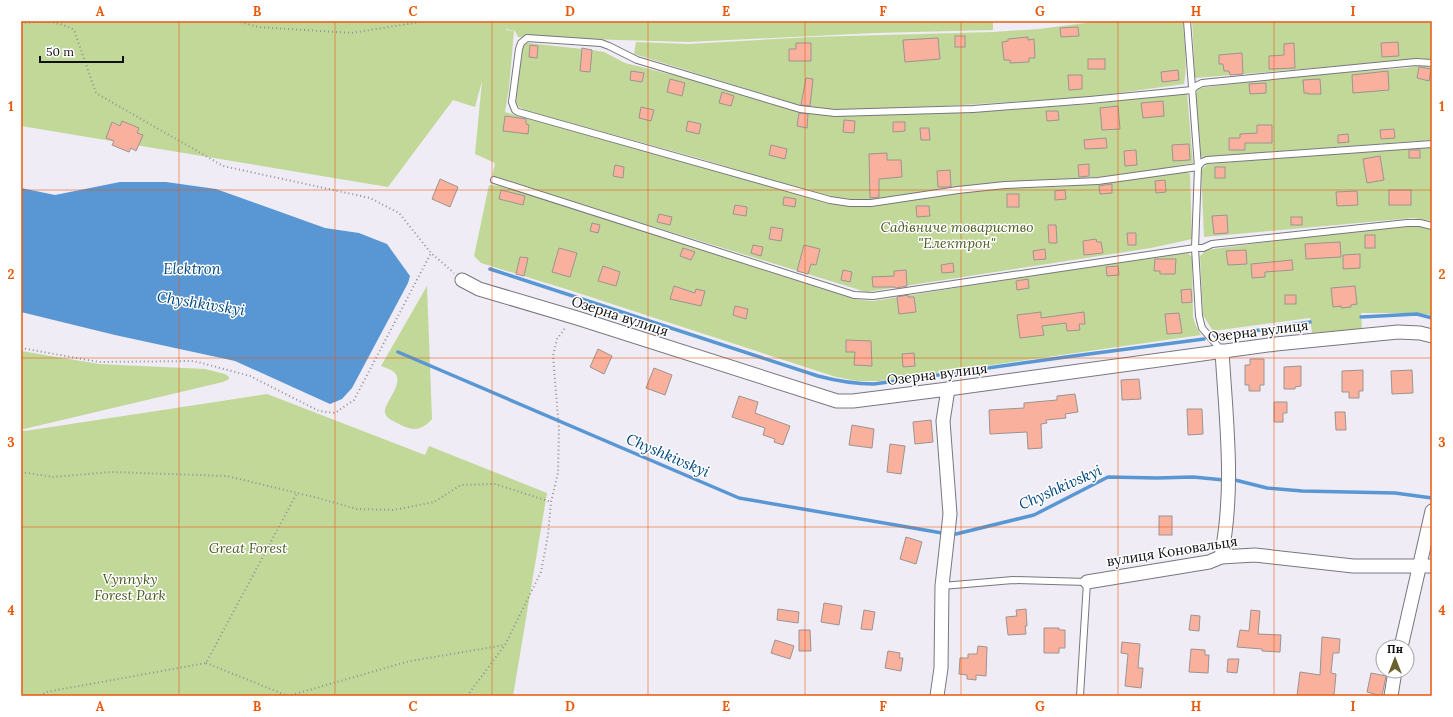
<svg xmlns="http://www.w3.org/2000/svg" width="1453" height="717" font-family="Lora,serif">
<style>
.green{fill:#c2d899}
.water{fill:#5997d4}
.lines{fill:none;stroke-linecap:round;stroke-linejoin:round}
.stream{stroke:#5997d4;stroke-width:3.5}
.building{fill:#f9b19d;stroke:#9d9390}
.lane-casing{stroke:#78767e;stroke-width:8}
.street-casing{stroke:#78767e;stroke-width:15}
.path{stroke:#929096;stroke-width:2;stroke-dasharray:1 3;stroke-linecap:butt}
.lane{stroke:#fff;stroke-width:6}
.street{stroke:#fff;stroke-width:13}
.grid{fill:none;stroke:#e8590c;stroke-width:1;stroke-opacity:0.55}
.labels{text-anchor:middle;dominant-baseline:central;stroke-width:3;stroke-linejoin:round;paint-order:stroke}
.park-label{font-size:14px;font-style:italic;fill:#4a5b21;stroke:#fff}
.street-label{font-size:14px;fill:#101012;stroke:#fff}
.water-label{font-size:15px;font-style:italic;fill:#004880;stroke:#fff}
.neatline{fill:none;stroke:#e8590c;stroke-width:1.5}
.grid-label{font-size:13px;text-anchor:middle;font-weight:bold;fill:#e8590c}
</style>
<rect width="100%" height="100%" fill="#efecf5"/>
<!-- green -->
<g class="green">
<polygon points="21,21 993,21 993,30 875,33 688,42 518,37 515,31 506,29 506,30 514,31 509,88 505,112 541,122 608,139 830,203 850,206 871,206 956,193 1005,188 1051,187 1098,184 1186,171 1190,174 1192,239 1151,248 866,292 492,177 495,163 475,154 482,81 475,107 453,100 388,187 21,126"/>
<path d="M1100 21H1183C1184 41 1188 64 1184 84L1090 97 946 106 837 110 799 105 634 54 636 42 688 44 811 37 993 32 1039 29Z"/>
<polygon points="1192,21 1432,21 1432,61 1420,58 1402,61 1195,78"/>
<polygon points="528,43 592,50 604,52 625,63 714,85 795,110 837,116 1002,110 1091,104 1187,93 1193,163 1144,172 1097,177 1005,182 958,187 870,201 829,197 698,158 527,111 519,107 516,101 522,46"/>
<polygon points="1422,65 1432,68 1432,140 1201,157 1196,94 1199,88 1299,76 1405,68"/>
<polygon points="1429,146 1432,147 1432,221 1413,218 1204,237 1201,170 1208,164"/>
<polygon points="489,185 503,186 854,299 873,301 1101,265 1146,256 1188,253 1192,257 1193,317 1196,326 1201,335 880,381 857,381 836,377 569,290 481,263 474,256"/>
<polygon points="1420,226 1432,230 1432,315 1416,313 1361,313 1362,329 1312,333 1310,318 1213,331 1203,315 1200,256 1206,250 1359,230"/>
<path d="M427 286 432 419C421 432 411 431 397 423 392 420 387 419 385 413 383 403 407 382 393 371 390 369 385 368 381 366Z"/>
<polygon points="21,351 99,364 205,369 225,374 229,377 229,379 223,382 24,429 21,428"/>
<polygon points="267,394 425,455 429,446 547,493 513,696 21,696 21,430 25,431"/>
</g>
<!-- water -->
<polygon class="water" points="120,182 166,182 216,189 325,228 359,233 387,244 410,276 408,283 352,388 342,399 330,404 235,361 115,335 21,312 21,188 55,195"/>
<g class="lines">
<!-- stream -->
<g class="stream">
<path d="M490 269 818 376C837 381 854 384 874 384L1066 357 1204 339"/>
<polyline points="1361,317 1417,314 1432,318"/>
<polyline points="1216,337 1310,322"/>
<polyline points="398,352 739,498 942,533"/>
<polyline points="1235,480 1267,488 1302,491 1395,493 1432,498"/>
<polyline points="956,534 1034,515 1108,477 1157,478 1193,477 1224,480"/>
</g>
</g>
<!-- building -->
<g class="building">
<polygon points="1078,27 1079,36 1061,37 1060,28"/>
<rect x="955" y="36" width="10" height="11"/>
<polygon points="1028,37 1028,40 1034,39 1035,58 1029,58 1029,62 1010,63 1010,60 1004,60 1002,42 1008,41 1008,39"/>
<polygon points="938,38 940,59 905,62 903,40"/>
<polygon points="1398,42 1399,56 1382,57 1381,43"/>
<polygon points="796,43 811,43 811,61 789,61 789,49 796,49"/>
<polygon points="1294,43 1295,68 1269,69 1269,56 1284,55 1284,44"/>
<polygon points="530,45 538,46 537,58 529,57"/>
<polygon points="582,48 592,50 590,72 580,71"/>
<polygon points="1242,53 1243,74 1230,75 1229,71 1224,71 1223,64 1219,64 1219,55"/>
<rect x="1088" y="59" width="17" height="10"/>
<polygon points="1419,67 1431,69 1429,81 1417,78"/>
<polygon points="1178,70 1179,80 1162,82 1161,72"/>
<polygon points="631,71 644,73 642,82 630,80"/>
<polygon points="1388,71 1389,90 1353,93 1352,75"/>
<polygon points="1068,75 1082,75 1082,89 1069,90"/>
<polygon points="806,78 813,79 810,106 801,105"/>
<polygon points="670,79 685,83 682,96 667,92"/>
<polygon points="1320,79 1321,94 1308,94 1308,93 1304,93 1303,80"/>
<polygon points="1266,83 1266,93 1250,94 1249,84"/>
<polygon points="722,92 734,96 731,106 719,103"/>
<polygon points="1163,101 1164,116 1143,118 1141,103"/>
<polygon points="1118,106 1120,129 1102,130 1100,108"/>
<polygon points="641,107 654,110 651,121 639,118"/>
<polygon points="1046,111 1058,111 1059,120 1047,121"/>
<polygon points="799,113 808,114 807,128 797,126"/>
<polygon points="505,116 526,119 526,124 529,125 528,134 503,131"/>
<polygon points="844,120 855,121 854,133 843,132"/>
<polygon points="122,121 139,128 137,133 143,135 136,151 131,148 129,152 112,145 114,141 106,138 112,122 120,126"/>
<polygon points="688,121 701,124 699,134 686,131"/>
<polygon points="893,122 905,122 905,131 893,132"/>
<polygon points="1257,125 1272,125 1272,143 1245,143 1245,150 1229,150 1229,138 1240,138 1240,134 1257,133"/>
<polygon points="920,128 929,128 930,140 921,140"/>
<polygon points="1394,129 1395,138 1381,139 1380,130"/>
<polygon points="1348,134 1349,142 1338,143 1338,135"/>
<polygon points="1106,138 1107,148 1085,149 1084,140"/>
<polygon points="1189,144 1190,160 1173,161 1172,145"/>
<polygon points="771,145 787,149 785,159 769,155"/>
<polygon points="1136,150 1137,165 1125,166 1124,151"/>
<rect x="1409" y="150" width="11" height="8"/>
<polygon points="887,153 887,160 901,160 902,177 879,179 879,197 870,198 869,154"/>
<polygon points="1380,156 1384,180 1367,183 1363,159"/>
<polygon points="1089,164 1089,176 1079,177 1078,165"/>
<polygon points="615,165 624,167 623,178 613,176"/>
<rect x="1215" y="167" width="10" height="11"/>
<polygon points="950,170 951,187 938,187 937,171"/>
<polygon points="440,179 458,187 450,207 432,199"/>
<polygon points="1165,180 1166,192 1156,193 1155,181"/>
<polygon points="1112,184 1112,193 1100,194 1099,186"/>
<polygon points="501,190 525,196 523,205 499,199"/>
<polygon points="1065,190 1066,199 1055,200 1055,191"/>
<rect x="1389" y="190" width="22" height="15"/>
<polygon points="1357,191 1358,205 1337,206 1336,192"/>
<rect x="1007" y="194" width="12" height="13"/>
<polygon points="784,197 796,199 795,207 783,205"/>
<polygon points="735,205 747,207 746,216 733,214"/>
<polygon points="916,206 929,206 930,216 917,217"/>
<polygon points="659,214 672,217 670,225 657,222"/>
<polygon points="1227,215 1228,233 1214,234 1212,216"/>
<rect x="1291" y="217" width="11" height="8"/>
<polygon points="592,223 600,225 598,233 590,231"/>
<polygon points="1048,225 1056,225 1057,243 1049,243"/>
<polygon points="771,227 783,229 781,241 769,239"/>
<polygon points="1127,233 1136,233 1136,245 1128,245"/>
<rect x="1365" y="235" width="10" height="13"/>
<polygon points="1096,239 1097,242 1101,242 1103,253 1084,255 1083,241"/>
<polygon points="1340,242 1341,257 1306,259 1305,244"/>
<polygon points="753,245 763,247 761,256 751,253"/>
<polygon points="804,245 820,249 816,265 811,264 808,274 797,271"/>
<polygon points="559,248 577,253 570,277 552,272"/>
<polygon points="683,248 695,252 691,260 680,256"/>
<polygon points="1045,249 1046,259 1034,260 1033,251"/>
<polygon points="1246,250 1247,264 1228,265 1226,251"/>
<polygon points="1360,254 1360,268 1343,269 1343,255"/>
<polygon points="520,257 528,258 524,276 516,274"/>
<polygon points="1155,259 1176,259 1175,274 1160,274 1160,271 1154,271"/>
<polygon points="1292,260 1293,270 1265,272 1265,277 1252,278 1251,264"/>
<polygon points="953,263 954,272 942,273 941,265"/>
<polygon points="603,266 620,272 616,286 598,281"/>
<polygon points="1118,266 1119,275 1107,276 1106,267"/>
<polygon points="843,270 852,272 850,282 841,280"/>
<polygon points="906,270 907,286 896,288 895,287 873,287 872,277 894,276 894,271"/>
<polygon points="1028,279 1029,288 1017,290 1016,281"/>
<polygon points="674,286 695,293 696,289 705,291 701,306 670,299"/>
<polygon points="1355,286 1357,304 1351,305 1351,307 1341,308 1341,306 1333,307 1331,288"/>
<polygon points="1191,289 1192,302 1182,303 1181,290"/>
<polygon points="908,295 908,297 914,297 916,312 899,314 897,297"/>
<rect x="1285" y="295" width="11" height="9"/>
<polygon points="735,306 748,309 746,319 733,315"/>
<polygon points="1041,312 1041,318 1084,312 1085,324 1079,324 1080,330 1067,331 1066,323 1042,326 1044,335 1020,338 1017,315"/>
<polygon points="1179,313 1182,333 1167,334 1165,314"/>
<polygon points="846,340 871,341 872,366 854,365 855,352 846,352"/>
<polygon points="598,349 612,356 604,374 590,367"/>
<polygon points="914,353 915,366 903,367 902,354"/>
<polygon points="1250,359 1264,359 1264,385 1260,385 1260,391 1249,391 1249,385 1245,385 1245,365 1250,365"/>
<polygon points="1301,366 1301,386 1295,387 1295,389 1284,389 1284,367"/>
<polygon points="654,368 672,375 665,395 646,388"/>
<polygon points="1363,370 1363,391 1359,391 1359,398 1349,398 1349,392 1342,392 1342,371"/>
<polygon points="1412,370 1413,393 1392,394 1391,371"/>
<polygon points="1139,379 1141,399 1122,400 1121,380"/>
<polygon points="1075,394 1078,412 1065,414 1066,418 1046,420 1047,423 1041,424 1042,448 1028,449 1027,432 990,434 989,410 1024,408 1024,403 1057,400 1057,396"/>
<polygon points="739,396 758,402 755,413 790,426 783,445 774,442 775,439 763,435 765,428 732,417"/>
<polygon points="1274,402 1287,402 1287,413 1283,413 1283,422 1274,422"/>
<polygon points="1187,409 1202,409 1203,434 1188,435"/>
<polygon points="1335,412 1345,412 1346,430 1336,430"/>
<polygon points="931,420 933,442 915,444 913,422"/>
<polygon points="852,425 874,429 872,448 849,445"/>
<polygon points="890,444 905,446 901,474 887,472"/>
<rect x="1159" y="516" width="13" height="19"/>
<polygon points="906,537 922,542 916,564 900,559"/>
<polygon points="824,603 842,606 839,625 821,622"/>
<polygon points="778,609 799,612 798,623 777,620"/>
<polygon points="1026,609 1027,626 1025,626 1026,634 1008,635 1006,617 1017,616 1016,610"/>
<polygon points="864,610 875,612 872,630 861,629"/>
<polygon points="1251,610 1260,611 1258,634 1281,635 1280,652 1262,651 1262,649 1237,647 1240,630 1249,631"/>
<polygon points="1191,615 1200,616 1199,631 1189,630"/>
<polygon points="1044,628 1059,628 1059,630 1065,630 1065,648 1059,648 1059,653 1044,653"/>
<polygon points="799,630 810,630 811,651 799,651"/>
<polygon points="1322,637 1340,639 1339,653 1333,653 1331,673 1336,674 1334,696 1297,696 1300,672 1320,675"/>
<polygon points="775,640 794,646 790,659 771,653"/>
<polygon points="1122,642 1140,644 1138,668 1143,668 1141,688 1125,686 1128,654 1121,653"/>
<polygon points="978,646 987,647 986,676 976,675 976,680 967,679 967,675 959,674 960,658 968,658 968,654 977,654"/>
<polygon points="1191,649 1205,650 1205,655 1209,655 1208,673 1189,672"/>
<polygon points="888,651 900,653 899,658 903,658 901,671 885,668"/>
<polygon points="1228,659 1239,659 1237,673 1227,672"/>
<polygon points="1371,673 1386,676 1382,696 1367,692"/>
</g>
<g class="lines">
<defs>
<g id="lane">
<polyline points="1187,21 1198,167 1195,248 1199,316 1202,328 1222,351"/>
<polyline points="1432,63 1416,62 1202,83 1196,86 1192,90 1090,100 973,109 835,113 800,109 637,60 609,46 601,43 527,38 521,43 519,49 512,102 515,110 518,112 830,200 850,203 871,203 958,190 1005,185 1098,181 1198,167 1202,162 1207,160 1432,144"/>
<polyline points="494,180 854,295 873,296 1195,248 1203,248 1212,244 1407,223 1420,223 1432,226"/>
<polyline points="942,586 1013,580 1087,582 1080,696"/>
</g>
<g id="street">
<polyline points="462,280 479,289 577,318 837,401 853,401 948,389 1276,344 1398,332 1420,333 1432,336"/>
<path d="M1221 557C1235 489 1226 419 1222 351"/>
<polyline points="1087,582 1209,562 1221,557 1255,555 1353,566 1432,566"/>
<polyline points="1401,647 1432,511"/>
<polyline points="937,696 941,668 942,586 950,514 943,421 948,389"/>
<polyline points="1391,696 1395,671"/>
</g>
</defs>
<!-- lane casing -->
<use href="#lane" class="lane-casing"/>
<!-- street casing -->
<use href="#street" class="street-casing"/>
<!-- path -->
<g class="path">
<polyline points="237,21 258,27 351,33 427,21"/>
<path d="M21 23C43 22 54 19 74 30L96 93 223 166 370 198 399 213 431 253 454 273"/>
<polyline points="21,348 99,362 194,361 250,376 319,411 335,413 354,400 431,253"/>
<polyline points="21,472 53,477 111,472 227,476 318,498 357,509 394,510 434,502 461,485 495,484 551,502"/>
<polyline points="206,663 288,696 410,661 505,645"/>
<polyline points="40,696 46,692 206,663 297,493"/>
<polyline points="467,696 505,645 541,572 548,535 551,502 558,473 559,429 553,356 557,339 566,327"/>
</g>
<!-- lane -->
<use href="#lane" class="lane"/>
<!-- street -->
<use href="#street" class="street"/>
</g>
<!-- grid -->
<path class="grid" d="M179 21V696M335 21V696M492 21V696M648 21V696M805 21V696M961 21V696M1118 21V696M1274 21V696M21 190H1432M21 358H1432M21 527H1432"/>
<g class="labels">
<!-- park labels -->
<g class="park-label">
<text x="957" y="227">Садівниче товариство<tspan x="957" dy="16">"Електрон"</tspan></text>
<text x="248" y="548">Great Forest</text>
<text x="130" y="579">Vynnyky<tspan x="130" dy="16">Forest Park</tspan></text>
</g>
<!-- street labels -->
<g class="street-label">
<text transform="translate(620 316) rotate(18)">Озерна вулиця</text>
<text transform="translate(1258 331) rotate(-7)">Озерна вулиця</text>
<text transform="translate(937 374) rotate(-7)">Озерна вулиця</text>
<text transform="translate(1172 551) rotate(-9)">вулиця Коновальця</text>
</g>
<!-- water labels -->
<g class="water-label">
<text x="192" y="268">Elektron</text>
<text transform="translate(201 303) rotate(9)">Chyshkivskyi</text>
<text transform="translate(668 455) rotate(23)">Chyshkivskyi</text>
<text transform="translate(1060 487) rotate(-24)">Chyshkivskyi</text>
</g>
</g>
<!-- border -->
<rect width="1453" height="717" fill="none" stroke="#ffffff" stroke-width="44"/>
<!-- north arrow -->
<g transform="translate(1395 659)"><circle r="19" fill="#ffffff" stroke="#9f9fa0"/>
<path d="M0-3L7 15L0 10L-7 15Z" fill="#6b612e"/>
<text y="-6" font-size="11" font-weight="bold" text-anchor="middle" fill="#101012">Пн</text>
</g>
<!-- scale -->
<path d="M40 56v6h83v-6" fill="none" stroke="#101012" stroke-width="2"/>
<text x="46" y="56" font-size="12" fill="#101012" stroke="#ffffff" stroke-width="3" paint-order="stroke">50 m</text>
<rect x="22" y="22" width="1409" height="673" class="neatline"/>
<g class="grid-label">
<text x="100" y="16">A</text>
<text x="257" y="16">B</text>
<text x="413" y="16">C</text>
<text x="570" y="16">D</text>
<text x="726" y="16">E</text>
<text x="883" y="16">F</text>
<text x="1040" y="16">G</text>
<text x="1196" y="16">H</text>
<text x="1353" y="16">I</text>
<text x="11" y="111">1</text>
<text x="1442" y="111">1</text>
<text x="11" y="279">2</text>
<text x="1442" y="279">2</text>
<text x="11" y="447">3</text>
<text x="1442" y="447">3</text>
<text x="11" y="615">4</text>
<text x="1442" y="615">4</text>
<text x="100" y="711">A</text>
<text x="257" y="711">B</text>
<text x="413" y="711">C</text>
<text x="570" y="711">D</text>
<text x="726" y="711">E</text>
<text x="883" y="711">F</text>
<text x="1040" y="711">G</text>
<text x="1196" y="711">H</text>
<text x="1353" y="711">I</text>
</g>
</svg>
